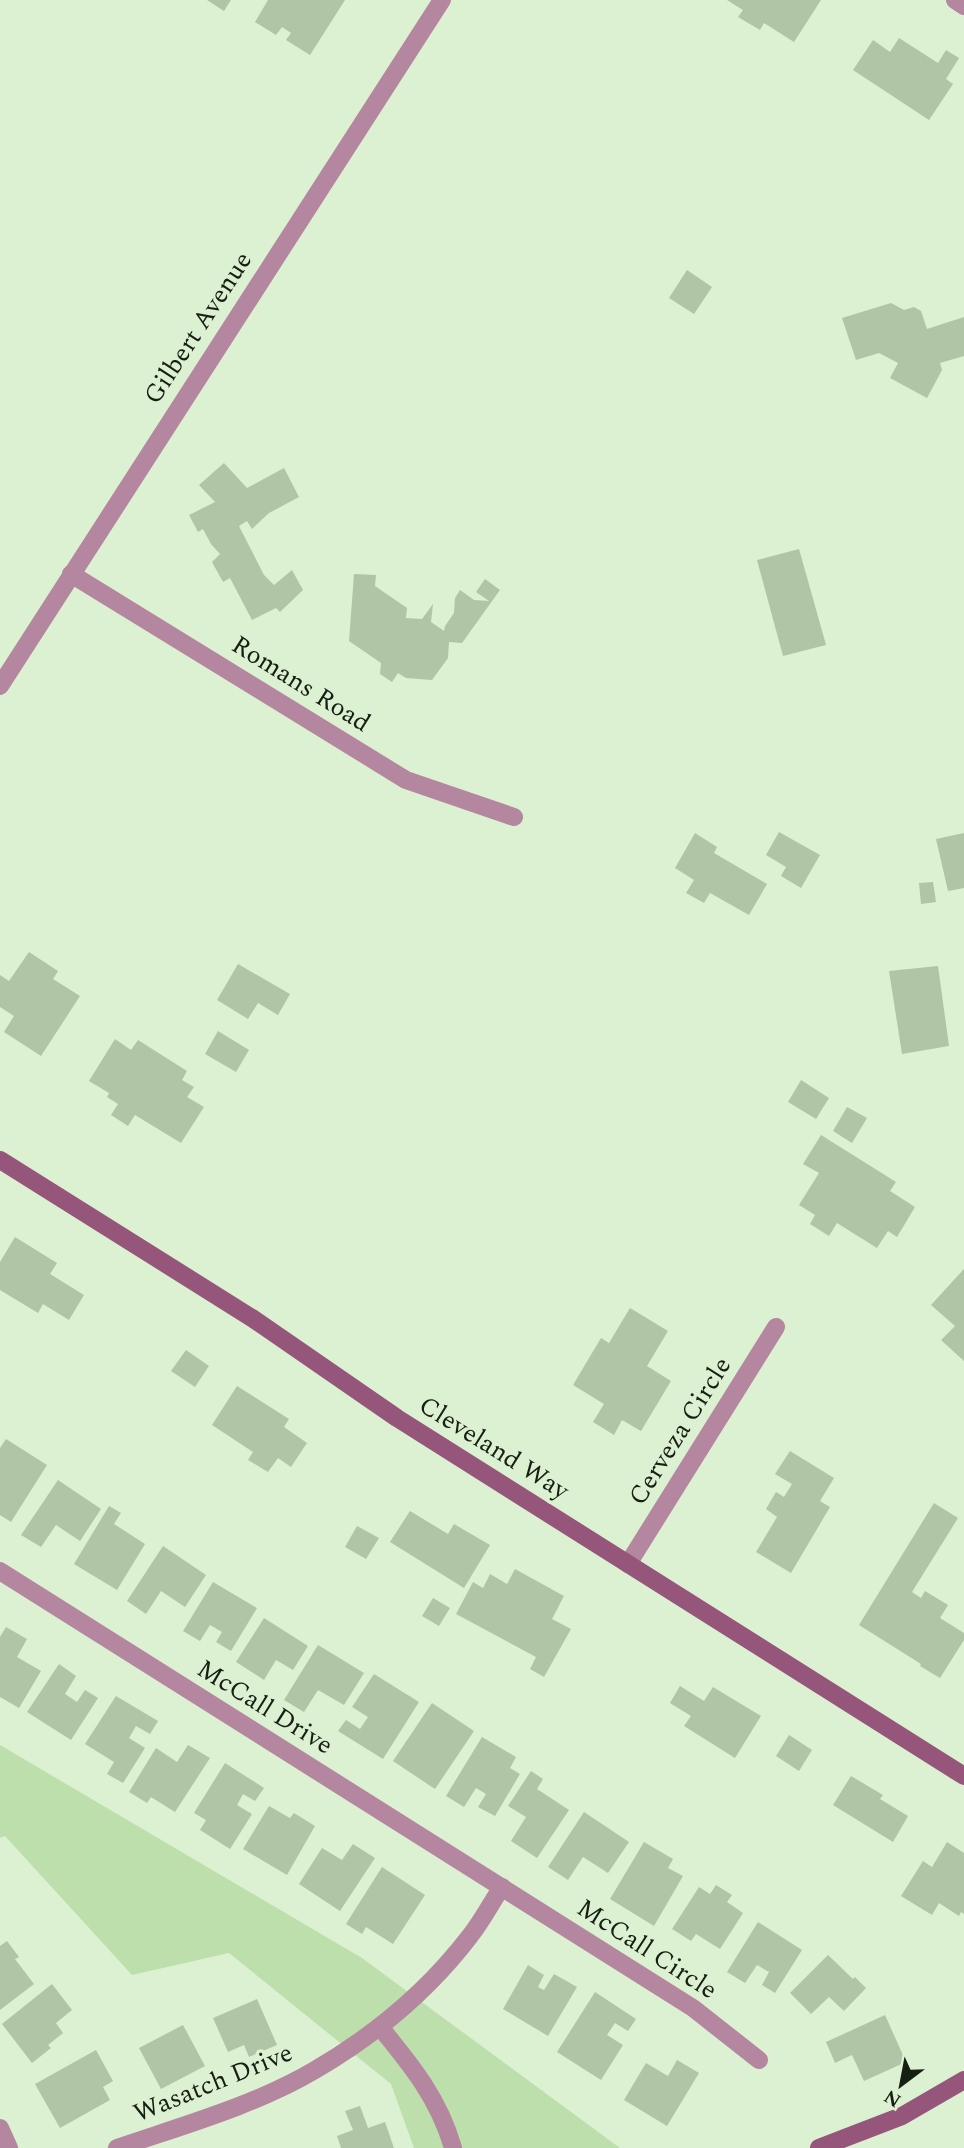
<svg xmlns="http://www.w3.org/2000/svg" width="964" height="2148" font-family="Spectral,serif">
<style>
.green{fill:#bddfac}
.building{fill:#b0c4a6}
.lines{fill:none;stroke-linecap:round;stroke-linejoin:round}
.street{stroke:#b4869f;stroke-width:18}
.secondary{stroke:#96567c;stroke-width:18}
.labels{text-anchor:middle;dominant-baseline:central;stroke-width:7;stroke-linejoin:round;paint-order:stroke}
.street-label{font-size:26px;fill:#171e13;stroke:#dcf1d2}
</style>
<rect width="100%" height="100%" fill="#dcf1d2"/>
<!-- green -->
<polygon class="green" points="0,1745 362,1958 620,2148 414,2148 391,2084 229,1953 132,1975 5,1836 0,1838"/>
<!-- building -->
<g class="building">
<polygon points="207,0 231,0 224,11"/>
<polygon points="268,0 345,0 310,55 286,40 291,33 282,27 276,35 255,22"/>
<polygon points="727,0 821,0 794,42 764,23 760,30 738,17 743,10"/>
<polygon points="899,38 938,63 946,50 959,58 946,79 953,84 929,120 853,70 873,40 890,52"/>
<polygon points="687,270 712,287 694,314 669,298"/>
<polygon points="891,303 904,310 914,307 921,311 927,329 964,317 964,356 940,363 942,370 927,398 890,378 898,363 879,353 856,360 842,318"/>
<polygon points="224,463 247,488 284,468 299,497 269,513 252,529 247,521 239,526 264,575 274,585 292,570 303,590 280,612 276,608 252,620 230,578 223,582 212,562 220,554 211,544 203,529 198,532 189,515 215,502 199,485"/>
<polygon points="799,549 826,645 783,656 757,560"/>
<polygon points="354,574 376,575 375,586 407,608 406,618 422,619 433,604 431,622 444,631 445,626 454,613 455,598 460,590 474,600 489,601 476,592 485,579 500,590 462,643 449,642 448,658 432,680 406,678 398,673 392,682 380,674 381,663 349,641"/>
<polygon points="779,832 820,855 801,888 781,876 786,867 766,855"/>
<polygon points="695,833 717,847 714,853 767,884 749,915 710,893 704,903 686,893 694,880 675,868"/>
<polygon points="964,833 964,888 948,891 936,839"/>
<polygon points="933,882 936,902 921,904 919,883"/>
<polygon points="29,952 58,971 53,979 80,996 41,1056 4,1032 14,1016 0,1007 0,975 9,981"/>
<polygon points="238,964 290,994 278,1015 258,1003 248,1019 217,1000"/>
<polygon points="938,966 949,1046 902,1054 889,971"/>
<polygon points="218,1031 249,1050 236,1072 205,1054"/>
<polygon points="115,1039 131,1050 138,1040 187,1071 182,1080 194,1087 187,1097 204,1107 181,1143 135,1115 128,1126 111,1115 118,1104 107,1097 109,1093 89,1081"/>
<polygon points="801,1080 829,1098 816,1119 788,1102"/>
<polygon points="847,1107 867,1118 852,1143 833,1131"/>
<polygon points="821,1135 896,1182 890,1191 915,1207 897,1237 888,1231 877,1248 837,1223 829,1236 810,1224 815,1215 799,1205 819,1173 803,1164"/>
<polygon points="15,1237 57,1263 50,1274 84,1295 69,1320 43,1304 38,1313 0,1290 0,1262"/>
<polygon points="964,1269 964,1361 941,1340 955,1326 931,1305"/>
<polygon points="630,1308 668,1331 647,1366 671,1381 641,1431 622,1420 614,1435 593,1422 604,1404 573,1385 601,1338 609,1343"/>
<polygon points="186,1350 209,1366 195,1387 171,1371"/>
<polygon points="237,1386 289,1419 284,1427 307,1443 291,1467 278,1458 268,1472 248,1460 253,1452 212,1425"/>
<polygon points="6,1439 47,1465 11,1522 0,1515 0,1448"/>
<polygon points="790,1451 834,1478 820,1501 830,1507 791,1573 756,1552 777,1517 766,1509 776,1492 784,1497 792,1484 775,1474"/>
<polygon points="58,1480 101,1509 80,1541 56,1525 41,1547 21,1535"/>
<polygon points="934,1503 958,1518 912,1592 921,1598 925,1591 948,1605 940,1618 964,1633 964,1640 940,1678 920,1666 921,1664 859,1625"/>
<polygon points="109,1506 121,1513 114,1524 145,1544 117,1590 74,1564"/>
<polygon points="410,1511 448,1534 454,1524 490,1545 464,1588 390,1542"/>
<polygon points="357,1526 379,1538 366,1559 345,1547"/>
<polygon points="163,1546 206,1575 185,1607 161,1591 146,1614 127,1601"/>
<polygon points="515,1569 564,1596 552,1619 571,1629 544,1677 530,1669 536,1657 456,1614 473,1582 483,1588 490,1574 507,1584"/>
<polygon points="213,1582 257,1608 231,1651 216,1642 222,1632 210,1625 200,1641 183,1631"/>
<polygon points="433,1598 450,1608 439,1626 422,1616"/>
<polygon points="264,1618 308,1646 293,1670 276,1660 264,1680 236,1662"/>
<polygon points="6,1627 27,1639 17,1657 41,1671 19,1708 0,1697 0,1637"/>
<polygon points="318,1645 364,1673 344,1705 318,1690 304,1712 284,1700"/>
<polygon points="59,1664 76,1676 65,1694 77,1702 85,1690 98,1698 71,1740 27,1712"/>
<polygon points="374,1674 419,1702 383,1759 338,1731 346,1720 360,1729 368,1717 352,1707"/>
<polygon points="680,1686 704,1701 713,1687 761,1716 735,1758 684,1726 691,1716 670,1703"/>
<polygon points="116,1696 158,1721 150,1734 136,1726 129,1738 145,1748 123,1783 107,1774 114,1762 85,1744"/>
<polygon points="432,1703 474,1731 435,1789 393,1761"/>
<polygon points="789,1735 812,1750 799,1771 776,1756"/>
<polygon points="482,1737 516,1757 510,1768 520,1774 495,1816 478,1807 486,1794 476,1788 464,1807 446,1796"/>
<polygon points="188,1745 210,1758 175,1812 151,1797 147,1803 129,1792 156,1748 177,1762"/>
<polygon points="225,1763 264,1788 255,1801 243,1794 237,1805 252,1814 230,1849 200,1830 206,1820 194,1813"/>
<polygon points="531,1771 543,1779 537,1789 569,1810 537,1858 511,1841 526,1817 508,1806"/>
<polygon points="851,1776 883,1795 880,1799 908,1816 893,1842 833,1805"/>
<polygon points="269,1806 290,1818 294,1813 315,1826 287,1875 243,1849"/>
<polygon points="584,1812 629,1842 608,1873 583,1857 568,1880 548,1867"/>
<polygon points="644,1842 673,1859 668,1868 683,1876 654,1926 610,1899"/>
<polygon points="947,1842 964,1853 964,1914 961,1912 959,1916 939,1903 932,1915 901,1896 923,1861 932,1867"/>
<polygon points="353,1844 375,1858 340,1911 299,1884 322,1848 342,1860"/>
<polygon points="382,1867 425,1895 393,1944 366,1927 362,1934 346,1924"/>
<polygon points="716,1885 732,1895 727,1902 743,1913 720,1949 696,1934 691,1941 672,1929 699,1887 710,1894"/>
<polygon points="758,1922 802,1950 775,1993 762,1985 769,1972 757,1965 745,1983 727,1972"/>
<polygon points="7,1941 19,1957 15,1959 34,1984 0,2010 0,1946"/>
<polygon points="828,1955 853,1979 855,1977 866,1988 844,2011 829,1997 811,2014 790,1993"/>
<polygon points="528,1965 544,1975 538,1987 544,1990 554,1974 577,1987 548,2036 503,2009"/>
<polygon points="52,1984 72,2010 56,2023 63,2033 48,2045 51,2048 32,2063 2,2024"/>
<polygon points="595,1992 636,2019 628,2031 615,2023 607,2035 623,2045 601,2080 557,2052"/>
<polygon points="257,1999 277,2045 249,2057 244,2045 228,2052 213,2018"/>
<polygon points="885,2015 906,2062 864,2081 852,2055 835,2063 826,2042"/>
<polygon points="183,2025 205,2066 161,2089 139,2048"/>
<polygon points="96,2050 113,2081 103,2087 110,2100 60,2128 35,2084"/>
<polygon points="677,2060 699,2073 667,2126 624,2100 646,2063 668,2076"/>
<polygon points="360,2106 368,2128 385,2122 394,2148 341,2148 337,2136 353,2130 345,2111"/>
</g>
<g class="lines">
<!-- street -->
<g class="street">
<polyline points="955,0 964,6"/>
<polyline points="71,574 406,780 514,817"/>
<polyline points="0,686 442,0"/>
<polyline points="628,1564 776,1327"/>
<polyline points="0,1571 693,2008 759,2060"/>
<path d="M380 2027C412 2066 439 2099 453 2148"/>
<polyline points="0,2128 9,2148"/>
<path d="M117 2148C181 2126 256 2105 315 2070 375 2035 428 1991 470 1936 482 1921 491 1903 502 1887"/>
</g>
<!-- secondary -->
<g class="secondary">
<polyline points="0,1160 252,1318 397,1418 964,1776"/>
<polyline points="819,2148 902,2116 964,2080"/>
</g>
</g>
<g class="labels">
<!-- street labels -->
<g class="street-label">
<text transform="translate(198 328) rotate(-57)">Gilbert Avenue</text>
<text transform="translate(301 684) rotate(32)">Romans Road</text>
<text transform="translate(680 1431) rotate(-58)">Cerveza Circle</text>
<text transform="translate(494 1448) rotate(32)">Cleveland Way</text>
<text transform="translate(265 1707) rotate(32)">McCall Drive</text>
<text transform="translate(647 1949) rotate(33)">McCall Circle</text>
<text transform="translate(213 2083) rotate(-22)">Wasatch Drive</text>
</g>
</g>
<!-- north arrow -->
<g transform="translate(901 2085) rotate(212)" stroke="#dcf1d2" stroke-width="5" paint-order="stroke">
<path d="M0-5L12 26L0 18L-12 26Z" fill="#171e13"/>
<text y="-10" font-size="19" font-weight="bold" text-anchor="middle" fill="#171e13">N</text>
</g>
</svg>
